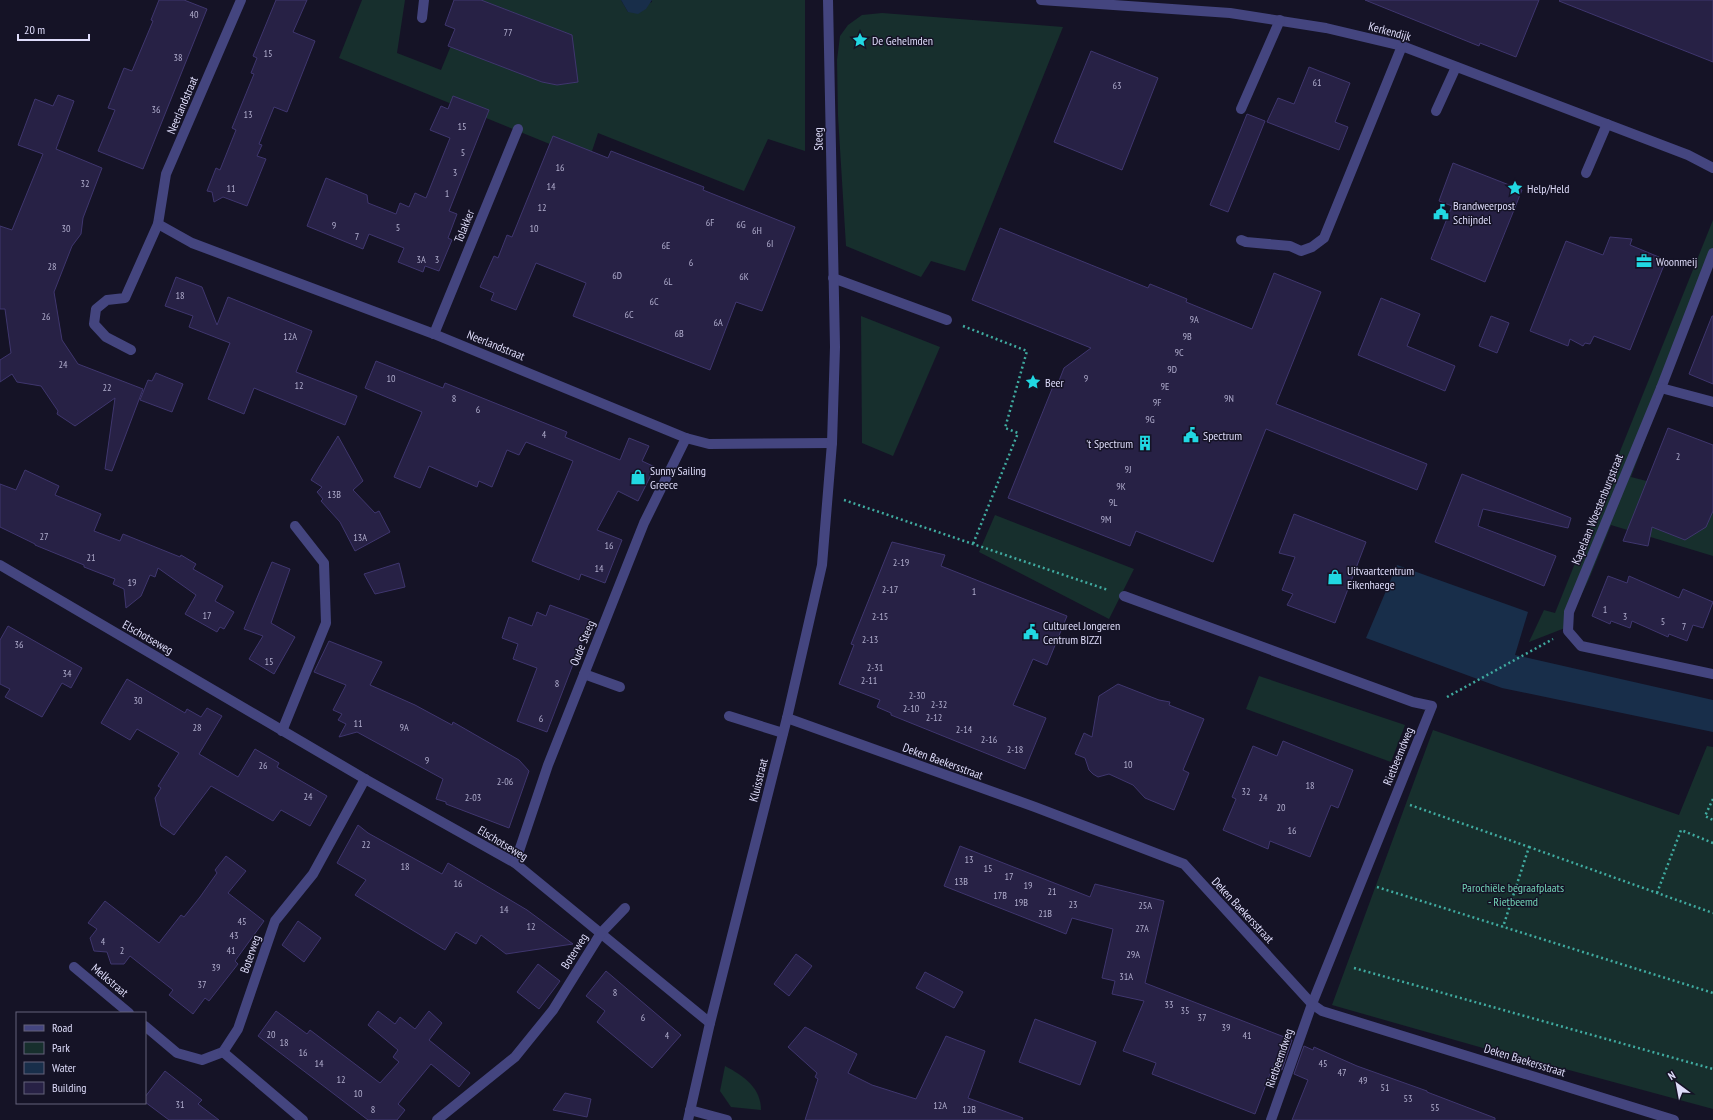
<svg xmlns="http://www.w3.org/2000/svg" width="1713" height="1120" font-family="'PT Sans Narrow',sans-serif">
<style>
.green{fill:#172f2d}
.water{fill:#182e4a}
.building{fill:#272145;stroke:#3f366e}
.lines{fill:none;stroke-linecap:round;stroke-linejoin:round}
.path{stroke:#40aba0;stroke-width:2.5;stroke-dasharray:2 3;stroke-linecap:butt}
.minor{stroke:#44457f;stroke-width:10}
.labels{text-anchor:middle;dominant-baseline:central;stroke-width:3;stroke-linejoin:round;paint-order:stroke}
.number-label{font-size:10px;fill:#b0adcd}
.street-label{font-size:12px;fill:#dedcfa;stroke:#151326}
.poi-label{font-size:12px;fill:#dedcfa;stroke:#151326;text-anchor:start}
.park-label{font-size:12px;fill:#71d2b5;stroke:#151326}
</style>
<rect width="100%" height="100%" fill="#151326"/>
<!-- green -->
<g class="green">
<polygon points="362,0 405,0 397,53 441,70 457,31 447,22 455,0 621,0 628,12 652,2 652,0 805,0 805,151 768,139 744,191 598,133 589,160 339,58"/>
<polygon points="882,13 1063,27 965,271 931,261 921,277 846,246 838,116 837,60 840,36 848,25 862,15"/>
<polygon points="1713,220 1713,259 1631,477 1713,498 1713,556 1611,525 1589,579 1565,628 1529,642 1544,610 1555,613"/>
<polygon points="861,316 940,347 893,456 862,443"/>
<polygon points="995,515 1134,569 1109,619 979,552"/>
<polygon points="1259,676 1405,725 1391,762 1246,709"/>
<polygon points="1433,730 1679,815 1707,746 1713,747 1713,1109 1569,1070 1532,1062 1332,1005"/>
<path d="M725 1066C744 1076 761 1088 761 1110L731 1107 720 1091Z"/>
</g>
<!-- water -->
<g class="water">
<polygon points="621,0 652,0 646,9 638,14 628,12"/>
<polygon points="1397,565 1528,612 1515,655 1713,700 1713,732 1502,688 1366,638"/>
</g>
<!-- building -->
<g class="building">
<polygon points="159,0 184,0 207,9 143,169 98,151 115,110 108,108 124,68 132,71 153,21 151,20"/>
<polygon points="276,0 307,0 293,32 315,41 287,112 274,107 259,144 262,145 257,156 266,159 247,206 223,197 214,202 212,192 207,191 216,168 220,170 236,130 232,128 254,74 251,73 257,58 253,56"/>
<polygon points="454,0 481,0 572,35 578,82 557,85 542,82 448,46 455,29 445,25"/>
<polygon points="1365,0 1539,0 1516,57 1480,43 1479,46"/>
<polygon points="1560,0 1713,0 1713,62 1559,1"/>
<polygon points="1091,51 1158,78 1122,170 1054,142"/>
<polygon points="1309,67 1350,83 1335,122 1348,127 1339,150 1267,122 1278,98 1294,104"/>
<polygon points="58,95 74,101 56,149 102,168 83,218 81,234 72,246 54,292 62,340 78,364 143,389 112,471 105,469 115,398 75,426 57,414 58,411 41,386 17,382 12,374 0,382 0,360 11,353 5,309 0,309 0,226 12,230 43,154 18,145 35,99 53,106"/>
<polygon points="453,96 489,110 449,211 457,214 448,238 452,240 439,271 425,266 423,272 398,262 404,248 369,234 363,249 307,226 326,178 367,195 368,203 396,214 400,203 409,207 415,193 426,198 450,138 430,130 441,106 448,109"/>
<polygon points="1247,114 1265,121 1228,212 1210,205"/>
<polygon points="553,136 608,158 611,151 704,187 703,190 795,227 762,311 736,302 710,370 573,316 586,283 536,263 516,310 491,300 494,293 480,287 494,256 498,258 507,235 512,237"/>
<polygon points="1453,163 1522,190 1485,282 1431,259 1452,206 1439,201"/>
<polygon points="1000,228 1148,288 1150,284 1187,299 1186,302 1252,329 1274,273 1321,292 1276,404 1427,464 1417,490 1266,429 1213,562 1136,531 1130,546 1008,498 1054,384 1057,386 1064,368 1091,348 972,300"/>
<polygon points="1610,237 1632,239 1630,245 1666,260 1630,350 1594,336 1590,344 1585,343 1583,346 1570,339 1568,346 1530,331 1566,241 1603,255"/>
<polygon points="176,277 202,287 217,325 228,297 312,331 296,372 357,396 345,425 254,388 244,414 208,399 230,343 189,327 193,316 165,306"/>
<polygon points="1381,298 1420,314 1407,346 1455,366 1445,391 1358,355"/>
<polygon points="1491,316 1509,323 1497,353 1479,346"/>
<polygon points="1712,316 1713,316 1713,384 1689,374"/>
<polygon points="376,361 443,388 445,383 567,432 565,437 620,460 629,438 649,446 642,461 655,467 638,501 618,491 597,530 622,540 605,583 581,574 579,580 532,561 573,461 526,442 519,455 507,450 492,487 479,481 477,487 429,466 420,488 394,477 422,412 365,388"/>
<polygon points="156,373 183,384 172,412 140,400 148,380 152,381"/>
<polygon points="1668,428 1713,445 1713,511 1706,527 1685,540 1652,527 1648,546 1623,541"/>
<polygon points="338,436 363,481 353,490 375,513 379,511 390,532 355,551 340,522 321,501 323,499 317,492 322,487 311,480"/>
<polygon points="25,470 59,486 55,495 101,514 94,531 120,541 123,534 180,557 181,555 196,564 193,569 223,586 215,601 234,612 224,629 220,627 217,632 185,614 196,595 158,568 155,577 150,575 141,596 126,608 124,589 113,584 115,579 84,567 84,565 35,545 35,544 0,527 0,484 16,490"/>
<polygon points="1462,474 1571,518 1568,528 1483,509 1478,526 1556,556 1544,586 1435,542"/>
<polygon points="1294,514 1366,542 1335,623 1287,605 1293,594 1282,590 1295,557 1279,553"/>
<polygon points="892,542 945,555 941,566 1067,616 1047,665 1033,659 1013,705 1046,718 1025,769 891,715 891,713 877,707 880,700 839,684 854,645 851,644"/>
<polygon points="272,562 290,569 271,623 295,637 274,674 249,659 263,636 244,629"/>
<polygon points="399,563 405,587 375,594 364,574"/>
<polygon points="1608,576 1627,583 1629,576 1679,598 1683,589 1713,602 1703,628 1693,625 1687,641 1669,634 1668,637 1632,621 1630,628 1611,621 1610,624 1592,616"/>
<polygon points="550,605 590,620 547,732 517,721 537,668 513,659 518,644 502,638 509,617 532,626 537,612 546,616"/>
<polygon points="8,626 82,668 71,688 62,683 42,717 5,697 10,689 0,684 0,640"/>
<polygon points="329,641 382,662 370,685 415,705 452,725 453,722 519,760 529,771 509,828 446,804 446,802 436,799 443,779 357,732 339,737 346,724 338,720 342,714 333,710 346,685 314,672"/>
<polygon points="127,679 185,713 187,709 201,717 207,708 222,716 199,754 238,777 255,749 279,763 277,767 327,796 310,826 281,810 273,821 211,786 174,835 161,826 155,798 161,788 158,786 179,753 137,729 130,740 101,723"/>
<polygon points="1118,684 1159,700 1170,702 1169,705 1204,719 1183,770 1189,773 1174,810 1145,798 1133,785 1109,774 1098,777 1093,774 1089,770 1085,758 1075,754 1084,733 1092,737 1099,696"/>
<polygon points="1283,741 1353,770 1338,808 1331,805 1310,857 1270,841 1268,849 1223,830 1236,799 1232,797 1253,746 1277,756"/>
<polygon points="358,825 368,833 442,874 448,863 527,910 573,944 506,954 481,935 476,944 456,932 445,950 355,895 366,880 337,863"/>
<polygon points="960,846 1090,897 1095,884 1164,901 1145,983 1292,1040 1282,1070 1273,1066 1255,1114 1152,1074 1156,1063 1123,1051 1144,1001 1112,994 1115,981 1102,978 1113,929 1072,918 1066,934 944,886"/>
<polygon points="226,856 246,871 228,893 264,921 235,961 238,964 209,1001 205,998 193,1014 169,995 173,990 130,956 124,964 111,964 107,952 94,951 90,938 97,929 88,923 105,901 159,943 181,915 184,917 200,897 217,873 215,870"/>
<polygon points="298,921 321,938 304,962 282,945"/>
<polygon points="796,954 812,966 789,996 774,984"/>
<polygon points="538,964 560,981 539,1009 517,992"/>
<polygon points="606,971 681,1035 652,1068 597,1022 605,1011 586,996"/>
<polygon points="925,972 963,992 954,1008 916,988"/>
<polygon points="276,1011 307,1034 310,1030 380,1083 399,1062 393,1057 398,1050 368,1025 378,1011 395,1024 400,1017 415,1029 429,1011 442,1023 429,1040 470,1073 459,1087 431,1064 398,1104 405,1110 397,1120 368,1120 258,1036"/>
<polygon points="1035,1019 1096,1042 1080,1085 1019,1062"/>
<polygon points="805,1027 857,1054 848,1073 872,1085 916,1099 946,1036 985,1051 968,1098 1023,1118 1022,1120 805,1120 818,1079 815,1077 817,1073 788,1047"/>
<polygon points="1304,1046 1313,1050 1314,1047 1357,1066 1427,1091 1427,1092 1495,1118 1495,1120 1292,1120 1308,1080 1294,1074"/>
<polygon points="165,1071 202,1100 198,1104 219,1120 169,1120 145,1102 145,1097"/>
<polygon points="565,1093 591,1099 587,1117 553,1110"/>
</g>
<g class="lines">
<!-- path -->
<g class="path">
<polyline points="963,326 1027,351 1005,428 1018,433 973,544"/>
<polyline points="844,500 1108,590"/>
<polyline points="1447,697 1553,639"/>
<polyline points="1713,799 1705,816 1713,820"/>
<polyline points="1410,805 1529,847 1503,927"/>
<polyline points="1529,847 1713,913"/>
<polyline points="1377,887 1713,993"/>
<polyline points="1657,893 1681,830 1713,843"/>
<polyline points="1354,968 1713,1069"/>
</g>
<!-- minor -->
<g class="minor">
<polyline points="241,0 166,174 158,224 192,243 434,334 686,438 709,444 832,443"/>
<polyline points="1041,0 1230,13 1326,28 1402,46 1688,155 1713,168"/>
<polyline points="422,18 424,0"/>
<polyline points="1241,109 1280,20"/>
<polyline points="1436,111 1456,67"/>
<polyline points="1586,173 1607,124"/>
<polyline points="1241,240 1246,242 1290,246 1301,251 1312,247 1324,238 1402,46"/>
<polyline points="1713,253 1661,388 1569,612 1568,631 1581,646 1713,674"/>
<polyline points="833,278 947,320"/>
<polyline points="434,334 518,129"/>
<polyline points="131,350 106,337 94,324 96,309 107,300 125,298 158,224"/>
<polyline points="1661,388 1713,402"/>
<polyline points="0,565 365,779 515,863 710,1023"/>
<polyline points="1124,596 1413,702 1432,706 1312,1004 1271,1120"/>
<polyline points="584,674 620,687"/>
<polyline points="729,716 783,733"/>
<polyline points="787,718 1035,807 1184,864 1312,1004 1322,1011 1674,1120"/>
<polyline points="282,731 326,623 324,563 295,526"/>
<polyline points="515,863 548,765 644,523 686,438"/>
<polyline points="74,967 129,1013"/>
<polyline points="145,1026 177,1053 202,1060 223,1052"/>
<polyline points="223,1052 238,1029 275,921 313,874 365,779"/>
<polyline points="223,1052 303,1120"/>
<polyline points="690,1110 727,1120"/>
<polyline points="437,1120 515,1057 553,1010 601,933 625,908"/>
<polyline points="688,1120 710,1023 787,718 822,565 832,443 835,347 828,0"/>
</g>
</g>
<!-- icons -->
<defs>
<symbol id="sight-bare" viewBox="-9 -9 18 18"><path d="M0-6L1.8-2.2L6-1.7L2.9 1.2L3.7 5.4L0 3.3L-3.7 5.4L-2.9 1.2L-6-1.7L-1.8-2.2Z" fill="#21d8e2" stroke="#151326" stroke-width="2.5" paint-order="stroke"/></symbol>
<symbol id="civic-bare" viewBox="-9 -9 18 18"><path d="M-.6-6.5H3V-4.5H.6V-3L4-1V1h2V6H-6V1h2V-1L-.6-3ZM-1.2 2.5V6h2.4V2.5Z" fill="#21d8e2" stroke="#151326" stroke-width="2.5" paint-order="stroke"/></symbol>
<symbol id="office-bare" viewBox="-9 -9 18 18"><path d="M-6-3h4V-5.5h4V-3h4V5H-6ZM-1-4.5V-3h2v-1.5ZM-6 0V1H6V0Z" fill="#21d8e2" stroke="#151326" stroke-width="2.5" paint-order="stroke"/></symbol>
<symbol id="building-bare" viewBox="-9 -9 18 18"><path d="M-4-6H4V6H1V3H-1V6H-4ZM-2.5-4.3h1.7v1.8h-1.7ZM.8-4.3h1.7v1.8H.8ZM-2.5-1h1.7V.8h-1.7ZM.8-1h1.7V.8H.8Z" fill="#21d8e2" stroke="#151326" stroke-width="2.5" paint-order="stroke"/></symbol>
<symbol id="shop-bare" viewBox="-9 -9 18 18"><path d="M-5-2.5h2.3a2.7 3.5 0 0 1 5.4 0H5L5.5 6h-11ZM-1.5-2.5h3a1.5 2.3 0 0 0-3 0Z" fill="#21d8e2" stroke="#151326" stroke-width="2.5" paint-order="stroke"/></symbol>
</defs>
<g fill-rule="evenodd">
<use href="#sight-bare" x="849" y="29" width="22" height="22"/>
<use href="#sight-bare" x="1504" y="177" width="22" height="22"/>
<use href="#civic-bare" x="1430" y="201" width="22" height="22"/>
<use href="#office-bare" x="1633" y="250" width="22" height="22"/>
<use href="#sight-bare" x="1022" y="371" width="22" height="22"/>
<use href="#civic-bare" x="1180" y="424" width="22" height="22"/>
<use href="#building-bare" x="1134" y="432" width="22" height="22"/>
<use href="#shop-bare" x="627" y="466" width="22" height="22"/>
<use href="#shop-bare" x="1324" y="566" width="22" height="22"/>
<use href="#civic-bare" x="1020" y="621" width="22" height="22"/>
</g>
<g class="labels">
<!-- number labels -->
<g class="number-label">
<text x="194" y="14">40</text>
<text x="508" y="32">77</text>
<text x="268" y="53">15</text>
<text x="178" y="57">38</text>
<text x="1317" y="82">61</text>
<text x="1117" y="85">63</text>
<text x="156" y="109">36</text>
<text x="248" y="114">13</text>
<text x="462" y="126">15</text>
<text x="463" y="152">5</text>
<text x="560" y="167">16</text>
<text x="455" y="172">3</text>
<text x="85" y="183">32</text>
<text x="551" y="186">14</text>
<text x="231" y="188">11</text>
<text x="447" y="193">1</text>
<text x="542" y="207">12</text>
<text x="710" y="222">6F</text>
<text x="741" y="224">6G</text>
<text x="334" y="225">9</text>
<text x="398" y="227">5</text>
<text x="66" y="228">30</text>
<text x="534" y="228">10</text>
<text x="757" y="230">6H</text>
<text x="357" y="236">7</text>
<text x="770" y="243">6I</text>
<text x="666" y="245">6E</text>
<text x="421" y="259">3A</text>
<text x="437" y="259">3</text>
<text x="691" y="262">6</text>
<text x="52" y="266">28</text>
<text x="617" y="275">6D</text>
<text x="744" y="276">6K</text>
<text x="668" y="281">6L</text>
<text x="180" y="295">18</text>
<text x="654" y="301">6C</text>
<text x="629" y="314">6C</text>
<text x="46" y="316">26</text>
<text x="1194" y="319">9A</text>
<text x="718" y="322">6A</text>
<text x="679" y="333">6B</text>
<text x="290" y="336">12A</text>
<text x="1187" y="336">9B</text>
<text x="1179" y="352">9C</text>
<text x="63" y="364">24</text>
<text x="1172" y="369">9D</text>
<text x="391" y="378">10</text>
<text x="1086" y="378">9</text>
<text x="299" y="385">12</text>
<text x="1165" y="386">9E</text>
<text x="107" y="387">22</text>
<text x="454" y="398">8</text>
<text x="1229" y="398">9N</text>
<text x="1157" y="402">9F</text>
<text x="478" y="409">6</text>
<text x="1150" y="419">9G</text>
<text x="544" y="434">4</text>
<text x="1678" y="456">2</text>
<text x="1128" y="469">9J</text>
<text x="1121" y="486">9K</text>
<text x="334" y="494">13B</text>
<text x="1113" y="502">9L</text>
<text x="1106" y="519">9M</text>
<text x="44" y="536">27</text>
<text x="360" y="537">13A</text>
<text x="609" y="545">16</text>
<text x="91" y="557">21</text>
<text x="901" y="562">2-19</text>
<text x="599" y="568">14</text>
<text x="132" y="582">19</text>
<text x="890" y="589">2-17</text>
<text x="974" y="591">1</text>
<text x="1605" y="609">1</text>
<text x="207" y="615">17</text>
<text x="880" y="616">2-15</text>
<text x="1625" y="616">3</text>
<text x="1663" y="621">5</text>
<text x="1684" y="626">7</text>
<text x="870" y="639">2-13</text>
<text x="19" y="644">36</text>
<text x="269" y="661">15</text>
<text x="875" y="667">2-31</text>
<text x="67" y="673">34</text>
<text x="869" y="680">2-11</text>
<text x="557" y="683">8</text>
<text x="917" y="695">2-30</text>
<text x="138" y="700">30</text>
<text x="939" y="704">2-32</text>
<text x="911" y="708">2-10</text>
<text x="934" y="717">2-12</text>
<text x="541" y="718">6</text>
<text x="358" y="723">11</text>
<text x="197" y="727">28</text>
<text x="404" y="727">9A</text>
<text x="964" y="729">2-14</text>
<text x="989" y="739">2-16</text>
<text x="1015" y="749">2-18</text>
<text x="427" y="760">9</text>
<text x="1128" y="764">10</text>
<text x="263" y="765">26</text>
<text x="505" y="781">2-06</text>
<text x="1310" y="785">18</text>
<text x="1246" y="791">32</text>
<text x="308" y="796">24</text>
<text x="473" y="797">2-03</text>
<text x="1263" y="797">24</text>
<text x="1281" y="807">20</text>
<text x="1292" y="830">16</text>
<text x="366" y="844">22</text>
<text x="969" y="859">13</text>
<text x="405" y="866">18</text>
<text x="988" y="868">15</text>
<text x="1009" y="876">17</text>
<text x="961" y="881">13B</text>
<text x="458" y="883">16</text>
<text x="1028" y="885">19</text>
<text x="1052" y="891">21</text>
<text x="1000" y="895">17B</text>
<text x="1021" y="902">19B</text>
<text x="1073" y="904">23</text>
<text x="1145" y="905">25A</text>
<text x="504" y="909">14</text>
<text x="1045" y="913">21B</text>
<text x="242" y="921">45</text>
<text x="531" y="926">12</text>
<text x="1142" y="928">27A</text>
<text x="234" y="935">43</text>
<text x="103" y="941">4</text>
<text x="122" y="950">2</text>
<text x="231" y="950">41</text>
<text x="1133" y="954">29A</text>
<text x="216" y="967">39</text>
<text x="1126" y="976">31A</text>
<text x="202" y="984">37</text>
<text x="615" y="992">8</text>
<text x="1169" y="1004">33</text>
<text x="1185" y="1010">35</text>
<text x="643" y="1017">6</text>
<text x="1202" y="1017">37</text>
<text x="1226" y="1027">39</text>
<text x="271" y="1034">20</text>
<text x="667" y="1035">4</text>
<text x="1247" y="1035">41</text>
<text x="284" y="1042">18</text>
<text x="303" y="1052">16</text>
<text x="319" y="1063">14</text>
<text x="1323" y="1063">45</text>
<text x="1342" y="1072">47</text>
<text x="341" y="1079">12</text>
<text x="1363" y="1080">49</text>
<text x="1385" y="1087">51</text>
<text x="358" y="1093">10</text>
<text x="1408" y="1098">53</text>
<text x="180" y="1104">31</text>
<text x="940" y="1105">12A</text>
<text x="1435" y="1107">55</text>
<text x="373" y="1109">8</text>
<text x="969" y="1109">12B</text>
</g>
<!-- street labels -->
<g class="street-label">
<text transform="translate(1390 31) rotate(15)">Kerkendijk</text>
<text transform="translate(182 105) rotate(-67)">Neerlandstraat</text>
<text transform="translate(818 139) rotate(-91)">Steeg</text>
<text transform="translate(464 226) rotate(-68)">Tolakker</text>
<text transform="translate(496 345) rotate(22)">Neerlandstraat</text>
<text transform="translate(1597 509) rotate(-68)">Kapelaan Woestenburgstraat</text>
<text transform="translate(148 637) rotate(30)">Elschotseweg</text>
<text transform="translate(582 643) rotate(-68)">Oude Steeg</text>
<text transform="translate(1398 756) rotate(-68)">Rietbeemdweg</text>
<text transform="translate(943 761) rotate(20)">Deken Baekersstraat</text>
<text transform="translate(758 780) rotate(-76)">Kluisstraat</text>
<text transform="translate(503 843) rotate(31)">Elschotseweg</text>
<text transform="translate(1243 910) rotate(47)">Deken Baekersstraat</text>
<text transform="translate(574 951) rotate(-58)">Boterweg</text>
<text transform="translate(250 954) rotate(-71)">Boterweg</text>
<text transform="translate(110 980) rotate(40)">Melkstraat</text>
<text transform="translate(1279 1058) rotate(-71)">Rietbeemdweg</text>
<text transform="translate(1525 1060) rotate(17)">Deken Baekersstraat</text>
</g>
<!-- poi labels -->
<g class="poi-label">
<text x="872" y="40">De Gehelmden</text>
<text x="1527" y="188">Help/Held</text>
<text x="1453" y="205">Brandweerpost<tspan x="1453" dy="14">Schijndel</tspan></text>
<text x="1656" y="261">Woonmeij</text>
<text x="1045" y="382">Beer</text>
<text x="1203" y="435">Spectrum</text>
<text x="1133" y="443" text-anchor="end">'t Spectrum</text>
<text x="650" y="470">Sunny Sailing<tspan x="650" dy="14">Greece</tspan></text>
<text x="1347" y="570">Uitvaartcentrum<tspan x="1347" dy="14">Eikenhaege</tspan></text>
<text x="1043" y="625">Cultureel Jongeren<tspan x="1043" dy="14">Centrum BIZZI</tspan></text>
</g>
<!-- park labels -->
<g class="park-label">
<text x="1513" y="887">Parochiële begraafplaats<tspan x="1513" dy="14">- Rietbeemd</tspan></text>
</g>
</g>
<!-- legend -->
<rect x="16" y="1012" width="130" height="92" fill="#151326" stroke="#65637b"/>
<rect x="24" y="1025" width="20" height="6" fill="#44457f" stroke="#65637b"/>
<text x="52" y="1032" font-size="12" fill="#dedcfa">Road</text>
<rect x="24" y="1042" width="20" height="12" fill="#172f2d" stroke="#65637b"/>
<text x="52" y="1052" font-size="12" fill="#dedcfa">Park</text>
<rect x="24" y="1062" width="20" height="12" fill="#182e4a" stroke="#65637b"/>
<text x="52" y="1072" font-size="12" fill="#dedcfa">Water</text>
<rect x="24" y="1082" width="20" height="12" fill="#272145" stroke="#65637b"/>
<text x="52" y="1092" font-size="12" fill="#dedcfa">Building</text>
<!-- north arrow -->
<g transform="translate(1677 1084) rotate(328)" stroke="#151326" stroke-width="3" paint-order="stroke">
<path d="M0-3L7 15L0 10L-7 15Z" fill="#dedcfa"/>
<text y="-6" font-size="11" font-weight="bold" text-anchor="middle" fill="#dedcfa">N</text>
</g>
<!-- scale -->
<path d="M18 34v6h71v-6" fill="none" stroke="#dedcfa" stroke-width="2"/>
<text x="24" y="34" font-size="12" fill="#dedcfa" stroke="#151326" stroke-width="3" paint-order="stroke">20 m</text>
</svg>
